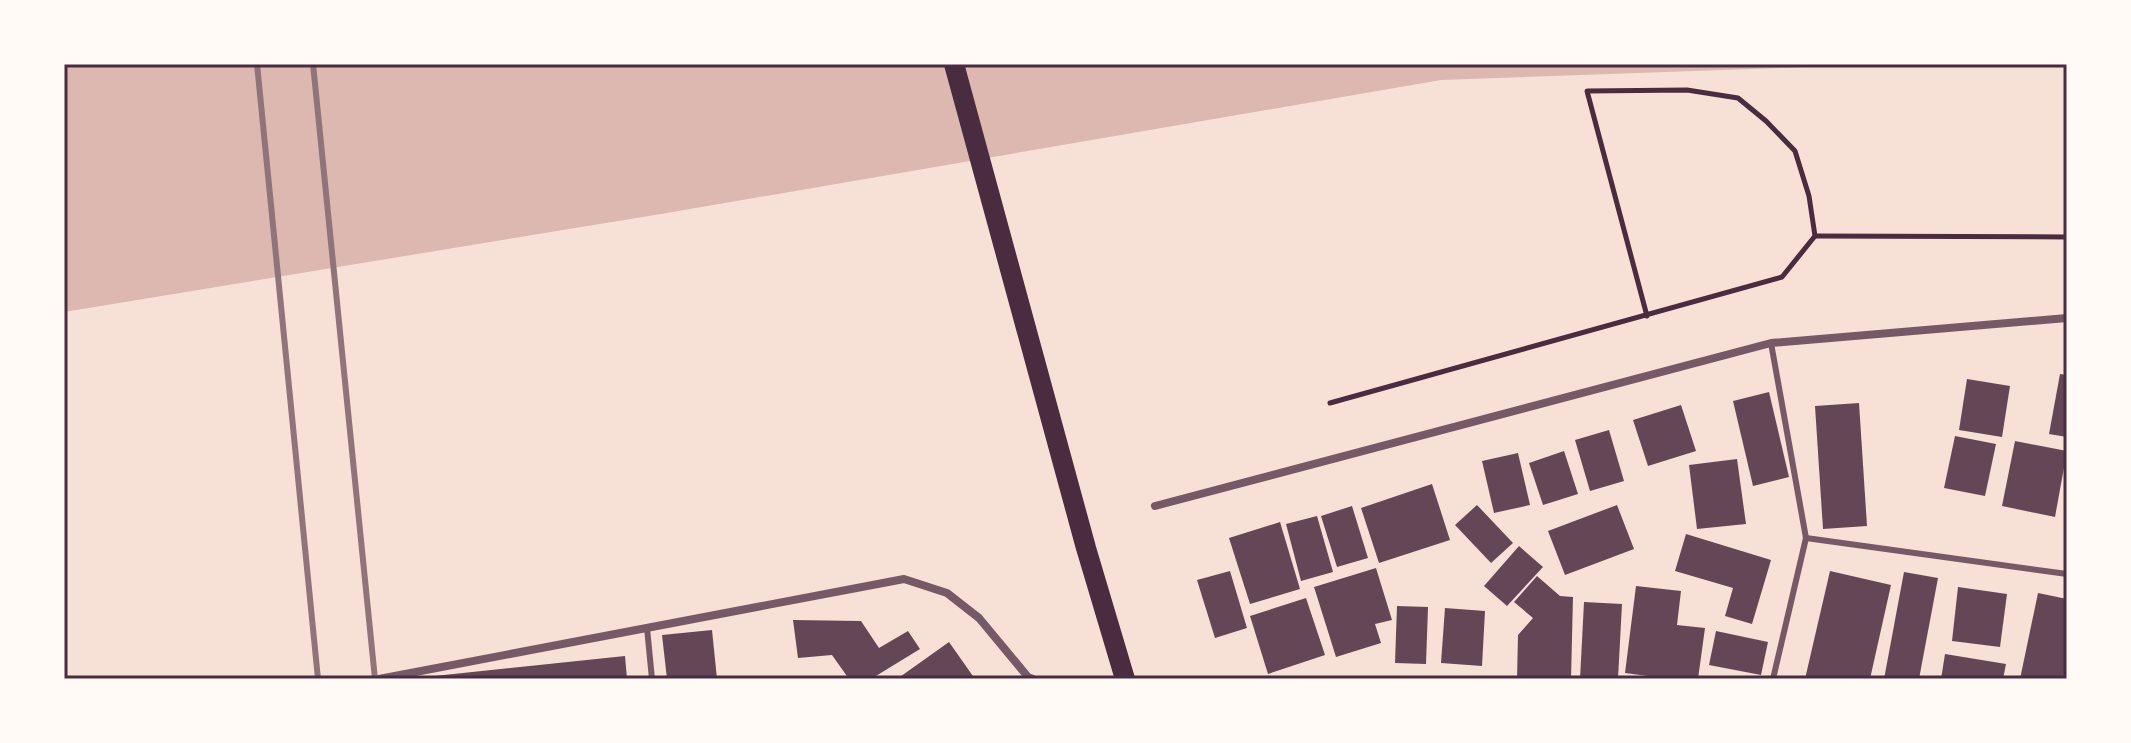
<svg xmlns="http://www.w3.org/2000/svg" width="2131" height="743" font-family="'Sofia Sans Condensed',sans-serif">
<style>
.water{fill:#dcb8b0}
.building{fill:#644757}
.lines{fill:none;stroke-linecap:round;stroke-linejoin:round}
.path{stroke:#4a2c40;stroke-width:5}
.service{stroke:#755966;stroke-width:6}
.minor{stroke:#755966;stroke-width:8}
.primary{stroke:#4a2c40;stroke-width:20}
.rail{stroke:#8f747c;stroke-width:6}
.neatline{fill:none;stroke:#4a2c40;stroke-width:3}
</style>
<rect width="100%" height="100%" fill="#f7e1d7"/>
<!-- water -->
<polygon class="water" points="64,64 1894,64 1441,80 661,214 64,312"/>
<!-- building -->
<g class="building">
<polygon points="2060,374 2067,375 2067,437 2049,434"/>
<polygon points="1967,379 2010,386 2002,437 1959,430"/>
<polygon points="1769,392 1789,477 1753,486 1733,401"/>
<polygon points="1859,403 1867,526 1823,529 1815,406"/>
<polygon points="1681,405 1696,451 1648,466 1633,420"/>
<polygon points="1609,430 1624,481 1590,491 1575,440"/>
<polygon points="1955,436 1996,444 1985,496 1944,488"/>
<polygon points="2015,441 2067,451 2055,517 2002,506"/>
<polygon points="1564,451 1578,494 1543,505 1529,463"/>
<polygon points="1518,453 1530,505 1494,513 1482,461"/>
<polygon points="1737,459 1746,524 1697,529 1689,465"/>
<polygon points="1432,484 1450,540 1379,563 1361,508"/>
<polygon points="1477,505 1513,543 1491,563 1455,525"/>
<polygon points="1617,505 1634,549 1565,575 1548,531"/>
<polygon points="1352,506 1368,558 1337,567 1321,516"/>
<polygon points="1317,516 1333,572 1301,581 1286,524"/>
<polygon points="1280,522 1300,589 1250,604 1229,538"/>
<polygon points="1686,534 1771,560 1752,624 1725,616 1733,588 1675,571"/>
<polygon points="1519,546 1543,567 1507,606 1484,586"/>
<polygon points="1376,568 1392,620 1375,624 1381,643 1336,657 1314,587"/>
<polygon points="1230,571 1247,628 1215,638 1197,580"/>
<polygon points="1830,571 1891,585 1870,679 1805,679"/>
<polygon points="1904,572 1938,578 1919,679 1884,679"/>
<polygon points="1537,576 1560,596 1573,597 1571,679 1517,679 1518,635 1533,618 1514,602"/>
<polygon points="1636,586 1681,591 1677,625 1705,628 1698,679 1670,679 1625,673"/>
<polygon points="1958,587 2007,594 2000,647 1952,641"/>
<polygon points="2038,593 2067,599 2067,679 2020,679"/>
<polygon points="1306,598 1325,655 1268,674 1250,616"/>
<polygon points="1584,602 1622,604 1618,679 1580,679"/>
<polygon points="1397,606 1428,607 1426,664 1395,663"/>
<polygon points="1445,608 1485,611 1482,666 1441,663"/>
<polygon points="793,620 861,621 879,648 908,631 920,649 871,679 849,679 832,655 798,658"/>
<polygon points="712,630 717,679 667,679 662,635"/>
<polygon points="1716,631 1768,642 1761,675 1709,665"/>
<polygon points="949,642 975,679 897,679"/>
<polygon points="1945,654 2006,664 2003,679 1941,679"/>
<polygon points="625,656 627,679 425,679 425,677"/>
</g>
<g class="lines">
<!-- path -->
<g class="path">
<polyline points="1815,236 2067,237"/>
<polyline points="1330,403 1782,277 1815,236 1809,196 1795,151 1766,121 1738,98 1687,90 1587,91 1647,316"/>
</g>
<!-- service -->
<g class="service">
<polyline points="1771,343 1806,538"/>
<polyline points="647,628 652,679"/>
<polyline points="1773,679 1806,538 2067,574"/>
</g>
<!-- minor -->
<g class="minor">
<polyline points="1155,506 1771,343 2067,318"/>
<polyline points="379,679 904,579 947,593 979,618 1028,677 1033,679"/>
</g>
<!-- primary -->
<polyline class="primary" points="954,64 1086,548 1125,679"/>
<!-- rail -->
<g class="rail">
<polyline points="257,64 318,679"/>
<polyline points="313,64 375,679"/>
</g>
</g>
<!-- border -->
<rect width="2131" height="743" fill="none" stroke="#fffaf5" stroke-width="132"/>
<rect x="66" y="66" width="1999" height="611" class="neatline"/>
</svg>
